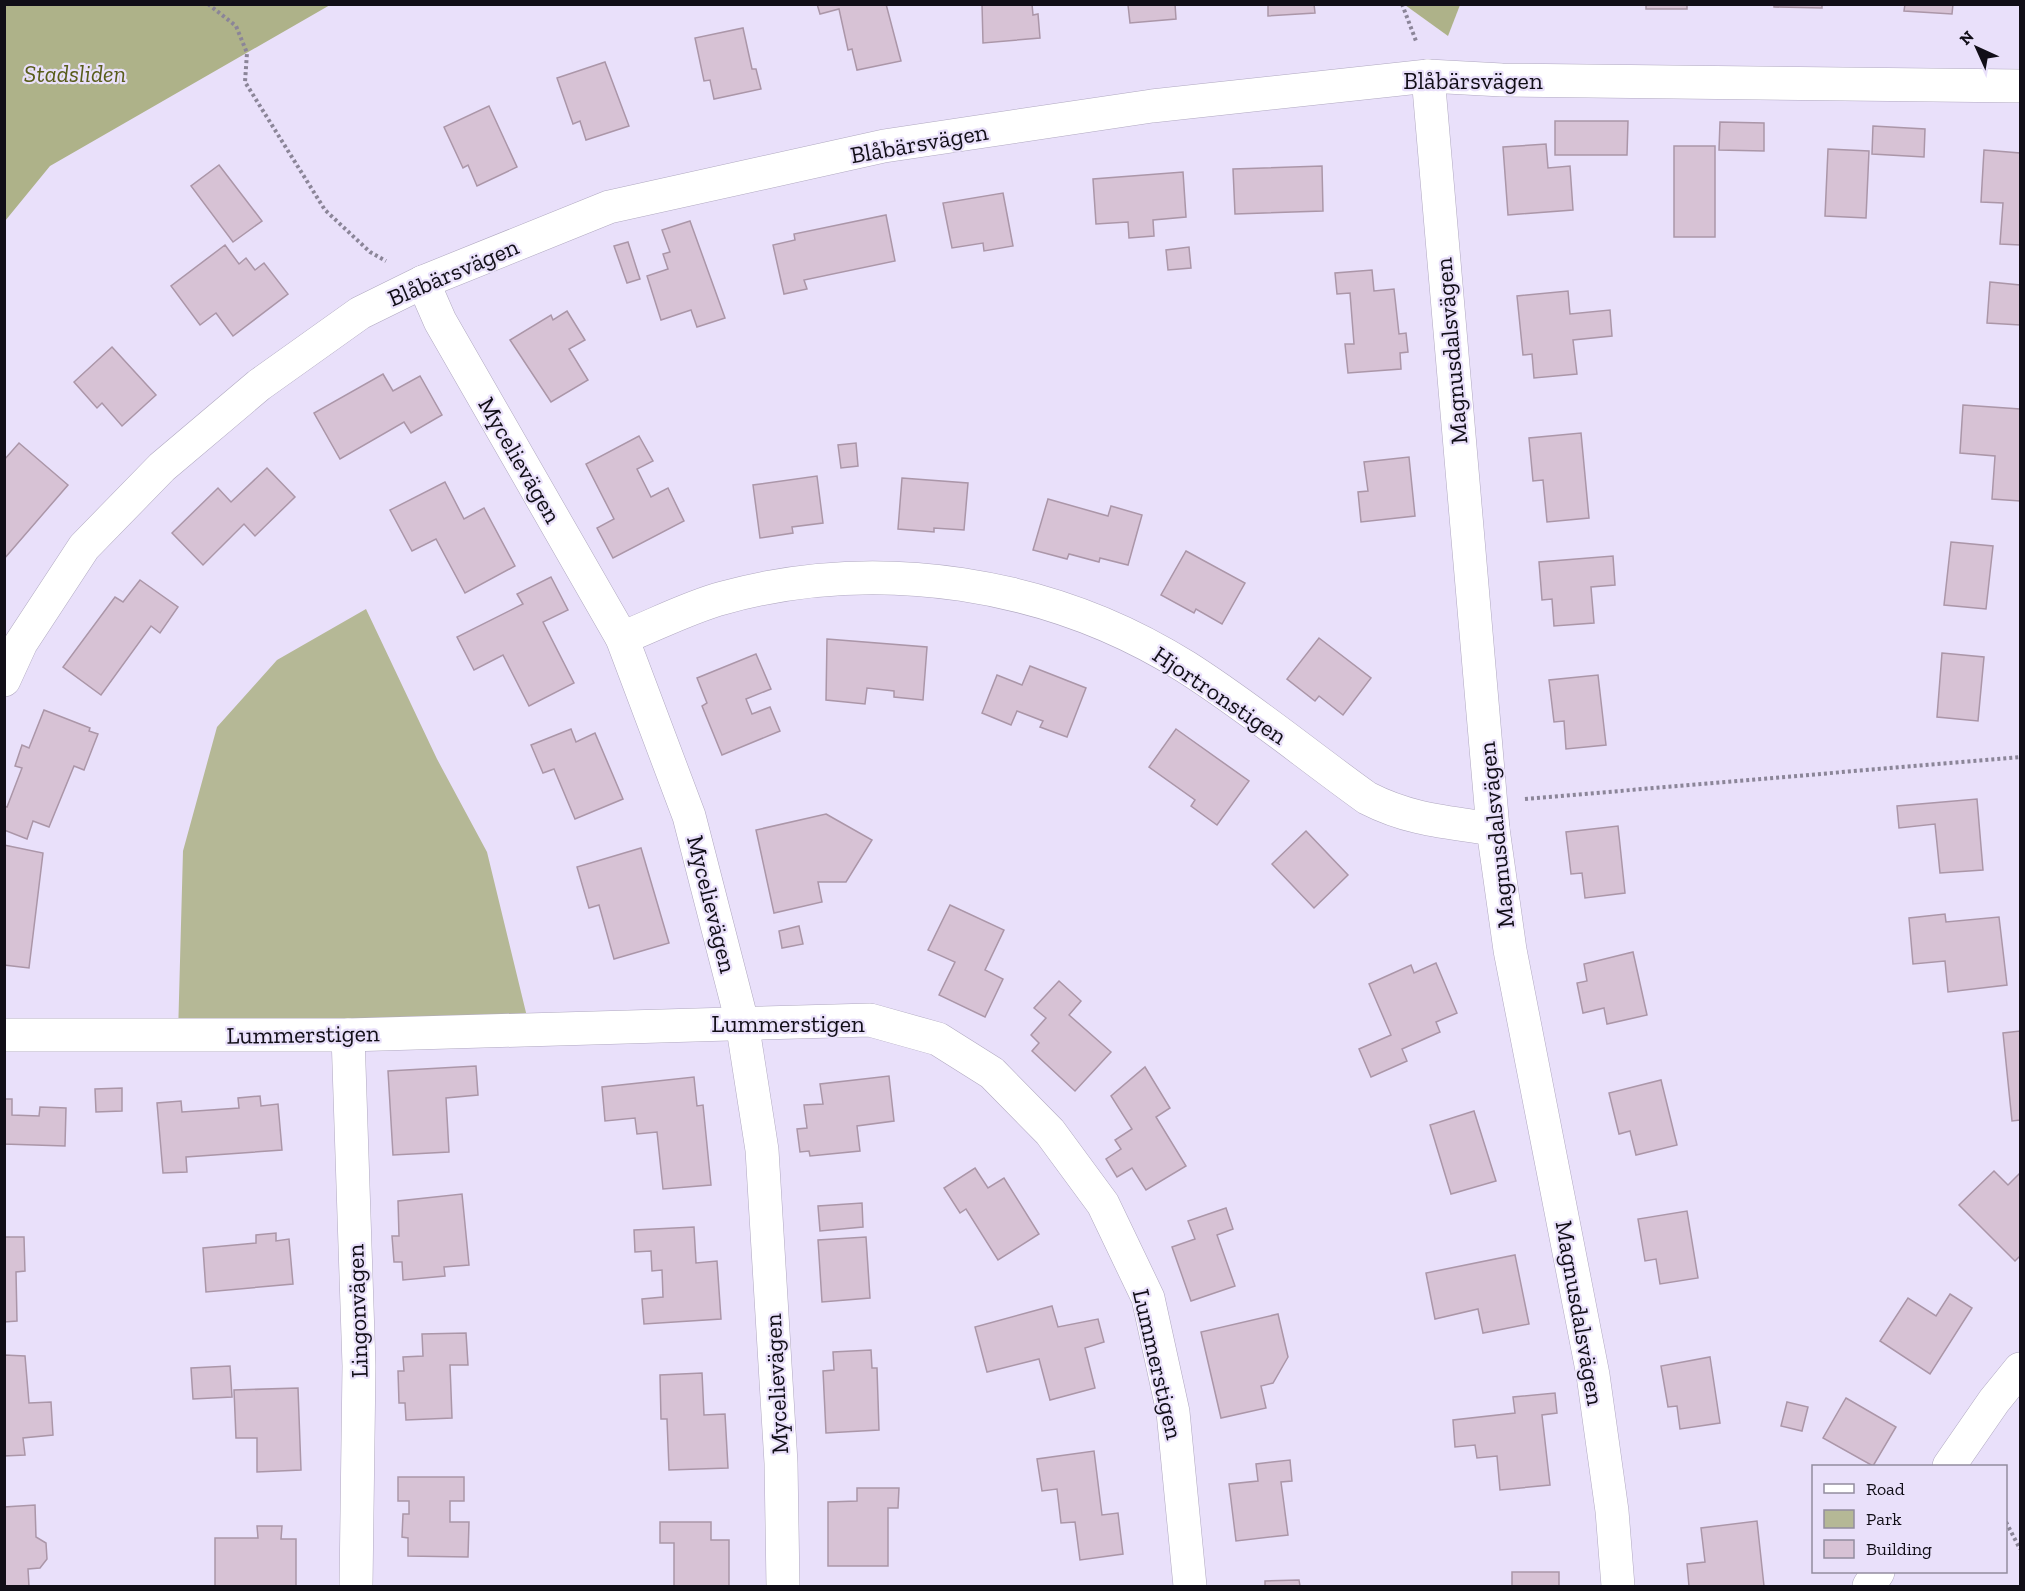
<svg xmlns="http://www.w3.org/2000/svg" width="2025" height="1591" font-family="'Zilla Slab',serif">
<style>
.green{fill:#b5b896}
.forest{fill:#aeb289}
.building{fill:#d7c2d5;stroke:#ab96a8;stroke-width:1.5}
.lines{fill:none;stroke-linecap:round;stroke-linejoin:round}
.street-casing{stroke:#b0a8c0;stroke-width:34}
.path{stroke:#8b8598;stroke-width:4;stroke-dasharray:3 3;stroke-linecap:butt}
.street{stroke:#fff;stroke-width:33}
.labels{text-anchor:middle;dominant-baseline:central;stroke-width:4.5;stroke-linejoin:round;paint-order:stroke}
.park-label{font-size:24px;font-style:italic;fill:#585c1a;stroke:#e9e0fa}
.street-label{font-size:24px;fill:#110e17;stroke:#e9e0fa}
</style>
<rect width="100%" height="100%" fill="#e9e0fa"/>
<!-- green -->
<polygon class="green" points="366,609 437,759 487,852 530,1029 178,1035 183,851 217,727 277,660"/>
<!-- forest -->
<g class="forest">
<polygon points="5,4 330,4 330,5 50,166 5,221"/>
<polygon points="1405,5 1460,4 1460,5 1448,36"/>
</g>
<!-- building -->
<g class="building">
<polygon points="817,4 886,4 901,61 857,70 852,49 848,50 839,9 820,14"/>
<polygon points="982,4 1032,4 1033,15 1038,14 1040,38 983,43"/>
<polygon points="1125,4 1175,4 1176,19 1130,23 1128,5"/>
<polygon points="1268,4 1314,4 1315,13 1268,16"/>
<rect x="1646" y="4" width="41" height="5"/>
<polygon points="1774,4 1822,4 1822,8 1774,7"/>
<polygon points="1905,4 1953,4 1952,14 1904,11"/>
<polygon points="743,28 752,69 756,69 761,89 714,99 710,80 704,81 695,38"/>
<polygon points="605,62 629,126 586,140 580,121 573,124 557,78"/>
<polygon points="489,106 517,167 477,186 468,165 463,168 444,127"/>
<polygon points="1555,121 1628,121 1627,155 1555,155"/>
<polygon points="1720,122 1764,123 1764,151 1719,150"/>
<polygon points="1873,126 1925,129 1924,157 1872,154"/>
<polygon points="1546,144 1548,168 1570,166 1573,210 1508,215 1503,147"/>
<rect x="1674" y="146" width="41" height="91"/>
<polygon points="1828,149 1869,151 1866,218 1825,216"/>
<polygon points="1984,150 2020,153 2020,245 2000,244 2003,203 1981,202"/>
<polygon points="219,165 262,221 233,242 191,186"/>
<polygon points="1322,166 1323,211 1235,214 1233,169"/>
<polygon points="1183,172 1186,217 1153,220 1154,236 1129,238 1128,222 1096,224 1093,179"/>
<polygon points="1003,193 1013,246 984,251 983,243 952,248 943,203"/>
<polygon points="886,215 895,261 804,280 807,289 784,294 773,245 795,240 794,234"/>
<polygon points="690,221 725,318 697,327 691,310 661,320 647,276 668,269 663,254 670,252 662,230"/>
<polygon points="628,242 640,279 627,283 614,246"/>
<polygon points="225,245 239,264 246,258 255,270 264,263 288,294 233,336 216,313 200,325 171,286"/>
<polygon points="1189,247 1191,268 1168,270 1166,250"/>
<polygon points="1372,270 1374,291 1394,289 1399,334 1406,333 1408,352 1400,353 1401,369 1348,373 1345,344 1354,344 1350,293 1337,294 1335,273"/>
<polygon points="1990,282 2020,285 2020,325 1987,323"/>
<polygon points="1568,291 1570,314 1610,310 1612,336 1573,340 1577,374 1534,378 1532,354 1523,355 1517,296"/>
<polygon points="567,311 585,340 569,349 588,380 551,402 510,340 551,315 553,320"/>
<polygon points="112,347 156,395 122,426 102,403 97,408 74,382"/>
<polygon points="383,374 393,391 420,376 442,415 411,433 404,422 340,459 314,413"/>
<polygon points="1963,405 2020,409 2020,501 1992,499 1995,456 1960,453"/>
<polygon points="1581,433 1589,518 1547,522 1543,480 1533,481 1529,438"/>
<polygon points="639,436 653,461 637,469 651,497 668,488 684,521 613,558 597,528 614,519 586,464"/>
<polygon points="19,443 68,485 4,559 4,460"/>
<polygon points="856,443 858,466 841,468 838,445"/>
<polygon points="1409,457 1415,516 1361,522 1358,492 1368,491 1364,462"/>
<polygon points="267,468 295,497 255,536 244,524 203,565 172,533 218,488 231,502"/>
<polygon points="817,476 823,523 792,527 793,533 760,538 753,485"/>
<polygon points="902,478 968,483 964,530 934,528 934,532 898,529"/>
<polygon points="445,482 464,519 484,508 515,566 465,593 436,539 412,551 390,510"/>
<polygon points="1048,499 1108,516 1111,506 1142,515 1128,565 1100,558 1099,562 1069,554 1067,559 1033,550"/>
<polygon points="1951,542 1993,546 1986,609 1944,605"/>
<polygon points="1186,551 1245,583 1222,624 1196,609 1194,613 1161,595"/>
<polygon points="1613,556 1615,585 1591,587 1594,623 1554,626 1552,599 1542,600 1539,562"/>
<polygon points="551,577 568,610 543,622 574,683 529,706 503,655 474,670 457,637 523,604 517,594"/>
<polygon points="140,580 178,607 160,633 151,626 101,695 63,667 115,597 123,602"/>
<polygon points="1319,638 1371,678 1343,715 1319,696 1315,701 1287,679"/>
<polygon points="827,639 927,647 923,700 894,697 894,691 867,688 865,704 826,700"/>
<polygon points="1942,653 1984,657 1978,721 1937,717"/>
<polygon points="756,654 771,689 746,699 752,714 770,707 780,731 722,755 702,706 707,703 697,678"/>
<polygon points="1030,666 1086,688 1067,737 1040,727 1043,721 1017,711 1011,725 982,713 997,675 1022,685"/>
<polygon points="1598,675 1606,745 1566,749 1564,721 1554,722 1549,680"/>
<polygon points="44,710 90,728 89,731 98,734 84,770 74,766 49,827 33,821 27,839 4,830 4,806 7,807 22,768 15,766 22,745 29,748"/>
<polygon points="571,729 576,742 595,733 623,799 575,819 554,769 543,773 531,745"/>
<polygon points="1176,729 1249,781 1217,825 1191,806 1195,800 1149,767"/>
<polygon points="1977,799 1983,870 1940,873 1935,824 1899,828 1897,806"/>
<polygon points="826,814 872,840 846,882 818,882 822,902 774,913 756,830"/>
<polygon points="1618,826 1625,893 1585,898 1582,873 1571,874 1566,832"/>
<polygon points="1306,831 1348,875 1314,908 1272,864"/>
<polygon points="4,845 43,853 29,968 4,965"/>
<polygon points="641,848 669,943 614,959 599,905 589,908 577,867"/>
<polygon points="950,905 1004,930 985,970 1003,979 985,1017 939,995 955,962 928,950"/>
<polygon points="1945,914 1946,922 1999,917 2007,985 1948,992 1945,961 1913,964 1909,918"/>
<polygon points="799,926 803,944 782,948 779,931"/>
<polygon points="1633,952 1647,1015 1607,1024 1604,1008 1583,1013 1577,983 1587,981 1584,964"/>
<polygon points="1436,963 1457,1013 1436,1022 1440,1032 1402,1049 1407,1061 1371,1077 1359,1049 1391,1035 1369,984 1411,965 1414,973"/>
<polygon points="1059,981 1081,1001 1069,1015 1111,1052 1075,1091 1032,1051 1039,1043 1031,1035 1046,1018 1034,1008"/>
<polygon points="2020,1031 2020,1120 2012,1121 2003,1033"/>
<polygon points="476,1066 478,1095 446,1098 449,1152 393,1155 388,1071"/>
<polygon points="1145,1067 1170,1108 1156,1117 1186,1166 1146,1190 1132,1168 1117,1177 1106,1159 1121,1149 1115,1140 1132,1129 1111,1096"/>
<polygon points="889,1076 894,1121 857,1126 860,1151 810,1156 809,1151 800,1152 797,1129 807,1128 804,1105 823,1104 820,1084"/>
<polygon points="694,1077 697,1106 703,1105 711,1185 663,1189 657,1132 637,1134 635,1118 605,1121 602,1087"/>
<polygon points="1661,1080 1677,1145 1636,1155 1630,1131 1619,1134 1609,1093"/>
<polygon points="122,1088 122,1111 96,1112 95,1089"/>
<polygon points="260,1096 261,1106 278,1104 282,1150 186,1157 187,1172 163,1173 157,1103 181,1101 182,1112 239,1108 238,1098"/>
<polygon points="4,1099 12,1099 12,1115 39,1116 40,1107 66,1108 65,1146 4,1144"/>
<polygon points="1474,1111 1496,1181 1451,1194 1430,1125"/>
<polygon points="975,1168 988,1188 1004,1178 1039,1234 998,1260 966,1209 960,1213 944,1188"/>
<polygon points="1994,1171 2008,1185 2020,1173 2020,1256 2015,1261 1959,1205"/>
<polygon points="462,1194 469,1265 444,1267 445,1276 403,1280 402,1262 394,1262 392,1236 399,1236 398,1201"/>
<polygon points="862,1203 863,1227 820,1231 818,1206"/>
<polygon points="1226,1208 1233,1229 1217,1235 1235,1286 1191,1301 1172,1247 1195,1239 1188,1221"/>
<polygon points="1687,1211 1698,1278 1660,1284 1656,1259 1645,1261 1638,1219"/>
<polygon points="694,1227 696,1263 717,1261 721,1319 644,1324 642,1299 663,1297 662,1270 652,1271 651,1251 635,1252 634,1230"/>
<polygon points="276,1233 276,1241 289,1239 293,1284 206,1292 203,1248 256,1243 256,1235"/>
<polygon points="4,1237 24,1237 25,1271 16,1272 17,1321 4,1322"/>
<polygon points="866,1237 870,1298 822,1302 818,1240"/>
<polygon points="1515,1255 1529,1324 1483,1333 1478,1309 1435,1319 1426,1273"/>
<polygon points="1950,1294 1972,1308 1930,1374 1880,1341 1908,1298 1936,1316"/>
<polygon points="1052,1306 1058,1327 1098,1319 1104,1342 1085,1348 1095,1388 1050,1400 1039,1359 987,1372 975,1327"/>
<polygon points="1278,1314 1288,1357 1273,1383 1261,1386 1266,1408 1221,1418 1201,1332"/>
<polygon points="466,1333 468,1365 450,1365 452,1418 406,1420 405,1403 399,1403 398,1371 404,1371 403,1357 423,1356 422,1334"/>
<polygon points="871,1350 872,1368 877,1368 879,1430 826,1433 823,1371 834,1370 833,1352"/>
<polygon points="4,1355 25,1356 29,1403 51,1402 53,1435 23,1438 25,1455 4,1456"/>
<polygon points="1710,1357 1720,1423 1680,1429 1677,1406 1668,1407 1661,1366"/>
<polygon points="230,1366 232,1397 193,1399 191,1368"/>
<polygon points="702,1373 704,1415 725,1414 728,1468 669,1470 667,1419 661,1419 660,1375"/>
<polygon points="298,1388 301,1470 257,1472 257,1438 236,1438 234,1390"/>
<polygon points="1555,1393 1557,1413 1542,1415 1550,1485 1500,1490 1497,1456 1477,1458 1475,1445 1455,1447 1453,1420 1515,1413 1513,1397"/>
<polygon points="1846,1398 1896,1427 1873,1466 1823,1438"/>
<polygon points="1787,1402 1808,1407 1802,1431 1781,1426"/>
<polygon points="1094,1451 1102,1515 1118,1513 1123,1554 1080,1560 1075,1522 1061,1523 1057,1489 1042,1491 1037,1459"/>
<polygon points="1290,1460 1292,1481 1281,1482 1288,1535 1236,1541 1229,1484 1258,1481 1256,1464"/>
<polygon points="398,1477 464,1477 464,1501 450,1501 450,1522 469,1522 468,1557 408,1556 408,1538 402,1537 403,1514 409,1514 409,1501 398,1501"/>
<polygon points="857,1488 899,1488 898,1508 888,1508 888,1566 828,1566 828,1502 857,1501"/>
<polygon points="35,1505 36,1537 46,1543 47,1559 40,1568 28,1569 29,1586 4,1586 4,1507"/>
<polygon points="1757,1521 1764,1586 1689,1586 1687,1564 1705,1562 1701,1528"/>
<polygon points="660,1522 711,1522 711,1540 729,1540 729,1586 674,1586 674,1543 660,1543"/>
<polygon points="257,1526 282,1526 281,1539 296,1539 296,1586 215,1586 215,1538 258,1538"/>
<rect x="1512" y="1572" width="47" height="14"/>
<polygon points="1299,1580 1300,1586 1265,1586 1265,1581"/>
</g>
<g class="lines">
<defs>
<g id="street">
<polyline points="1428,76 1493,829 1510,950 1593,1375 1612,1511 1618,1586"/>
<polyline points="423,282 440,321 622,638 689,816 742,1022 762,1150 781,1463 783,1586"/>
<path d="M622 638C655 625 689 607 723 598 878 555 1051 582 1186 667 1249 707 1307 755 1367 798 1410 820 1446 822 1493 829"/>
<polyline points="4,680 21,643 84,547 162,467 259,385 360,313 423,282 609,207 884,146 1152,106 1428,76 1502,80 2020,86"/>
<polyline points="4,1035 348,1035 870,1020 938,1039 992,1073 1050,1132 1103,1204 1148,1298 1173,1412 1190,1586"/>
<polyline points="348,1035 359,1366 356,1586"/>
<polyline points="1949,1466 1994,1401 2020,1369"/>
<polyline points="1869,1586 1878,1572"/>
</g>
</defs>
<!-- street casing -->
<use href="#street" class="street-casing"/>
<!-- path -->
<g class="path">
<polyline points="208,4 236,26 247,53 245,82 325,210 370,252 386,261"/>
<polyline points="1402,4 1416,41"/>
<polyline points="1525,799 2020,757"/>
<polyline points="2006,1522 2020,1549"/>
</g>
<!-- street -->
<use href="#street" class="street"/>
</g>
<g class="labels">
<!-- park labels -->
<g class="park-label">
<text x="75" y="73">Stadsliden</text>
</g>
<!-- street labels -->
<g class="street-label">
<text x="1473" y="80">Blåbärsvägen</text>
<text transform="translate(919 143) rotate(-10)">Blåbärsvägen</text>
<text transform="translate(453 272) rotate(-23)">Blåbärsvägen</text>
<text transform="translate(1451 351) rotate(-95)">Magnusdalsvägen</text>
<text transform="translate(520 460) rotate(60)">Mycelievägen</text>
<text transform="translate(1220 695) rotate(34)">Hjortronstigen</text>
<text transform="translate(1496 835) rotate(-96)">Magnusdalsvägen</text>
<text transform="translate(712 904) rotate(76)">Mycelievägen</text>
<text x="788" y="1023">Lummerstigen</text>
<text transform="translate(303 1034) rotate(-1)">Lummerstigen</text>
<text transform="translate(357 1311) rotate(-92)">Lingonvägen</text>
<text transform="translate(1580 1313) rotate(80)">Magnusdalsvägen</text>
<text transform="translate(1158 1364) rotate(77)">Lummerstigen</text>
<text transform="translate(776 1384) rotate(-93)">Mycelievägen</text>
</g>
</g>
<!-- border -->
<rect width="2025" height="1591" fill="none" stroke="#110e17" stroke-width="12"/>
<!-- legend -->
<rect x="1812" y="1465" width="195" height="108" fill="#e9e0fa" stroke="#938c9f" stroke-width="1.5"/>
<rect x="1824" y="1484" width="30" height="9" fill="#ffffff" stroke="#938c9f" stroke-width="1.5"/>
<text x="1866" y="1495" font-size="18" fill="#110e17">Road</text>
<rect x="1824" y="1510" width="30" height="18" fill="#b5b896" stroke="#938c9f" stroke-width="1.5"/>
<text x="1866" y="1525" font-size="18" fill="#110e17">Park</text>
<rect x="1824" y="1540" width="30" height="18" fill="#d7c2d5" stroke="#938c9f" stroke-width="1.5"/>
<text x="1866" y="1555" font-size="18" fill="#110e17">Building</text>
<!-- north arrow -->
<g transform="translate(1977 48) rotate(315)" stroke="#e9e0fa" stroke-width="4.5" paint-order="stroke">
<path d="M0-4.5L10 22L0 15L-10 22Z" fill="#110e17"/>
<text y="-9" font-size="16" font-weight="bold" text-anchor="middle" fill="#110e17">N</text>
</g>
</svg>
